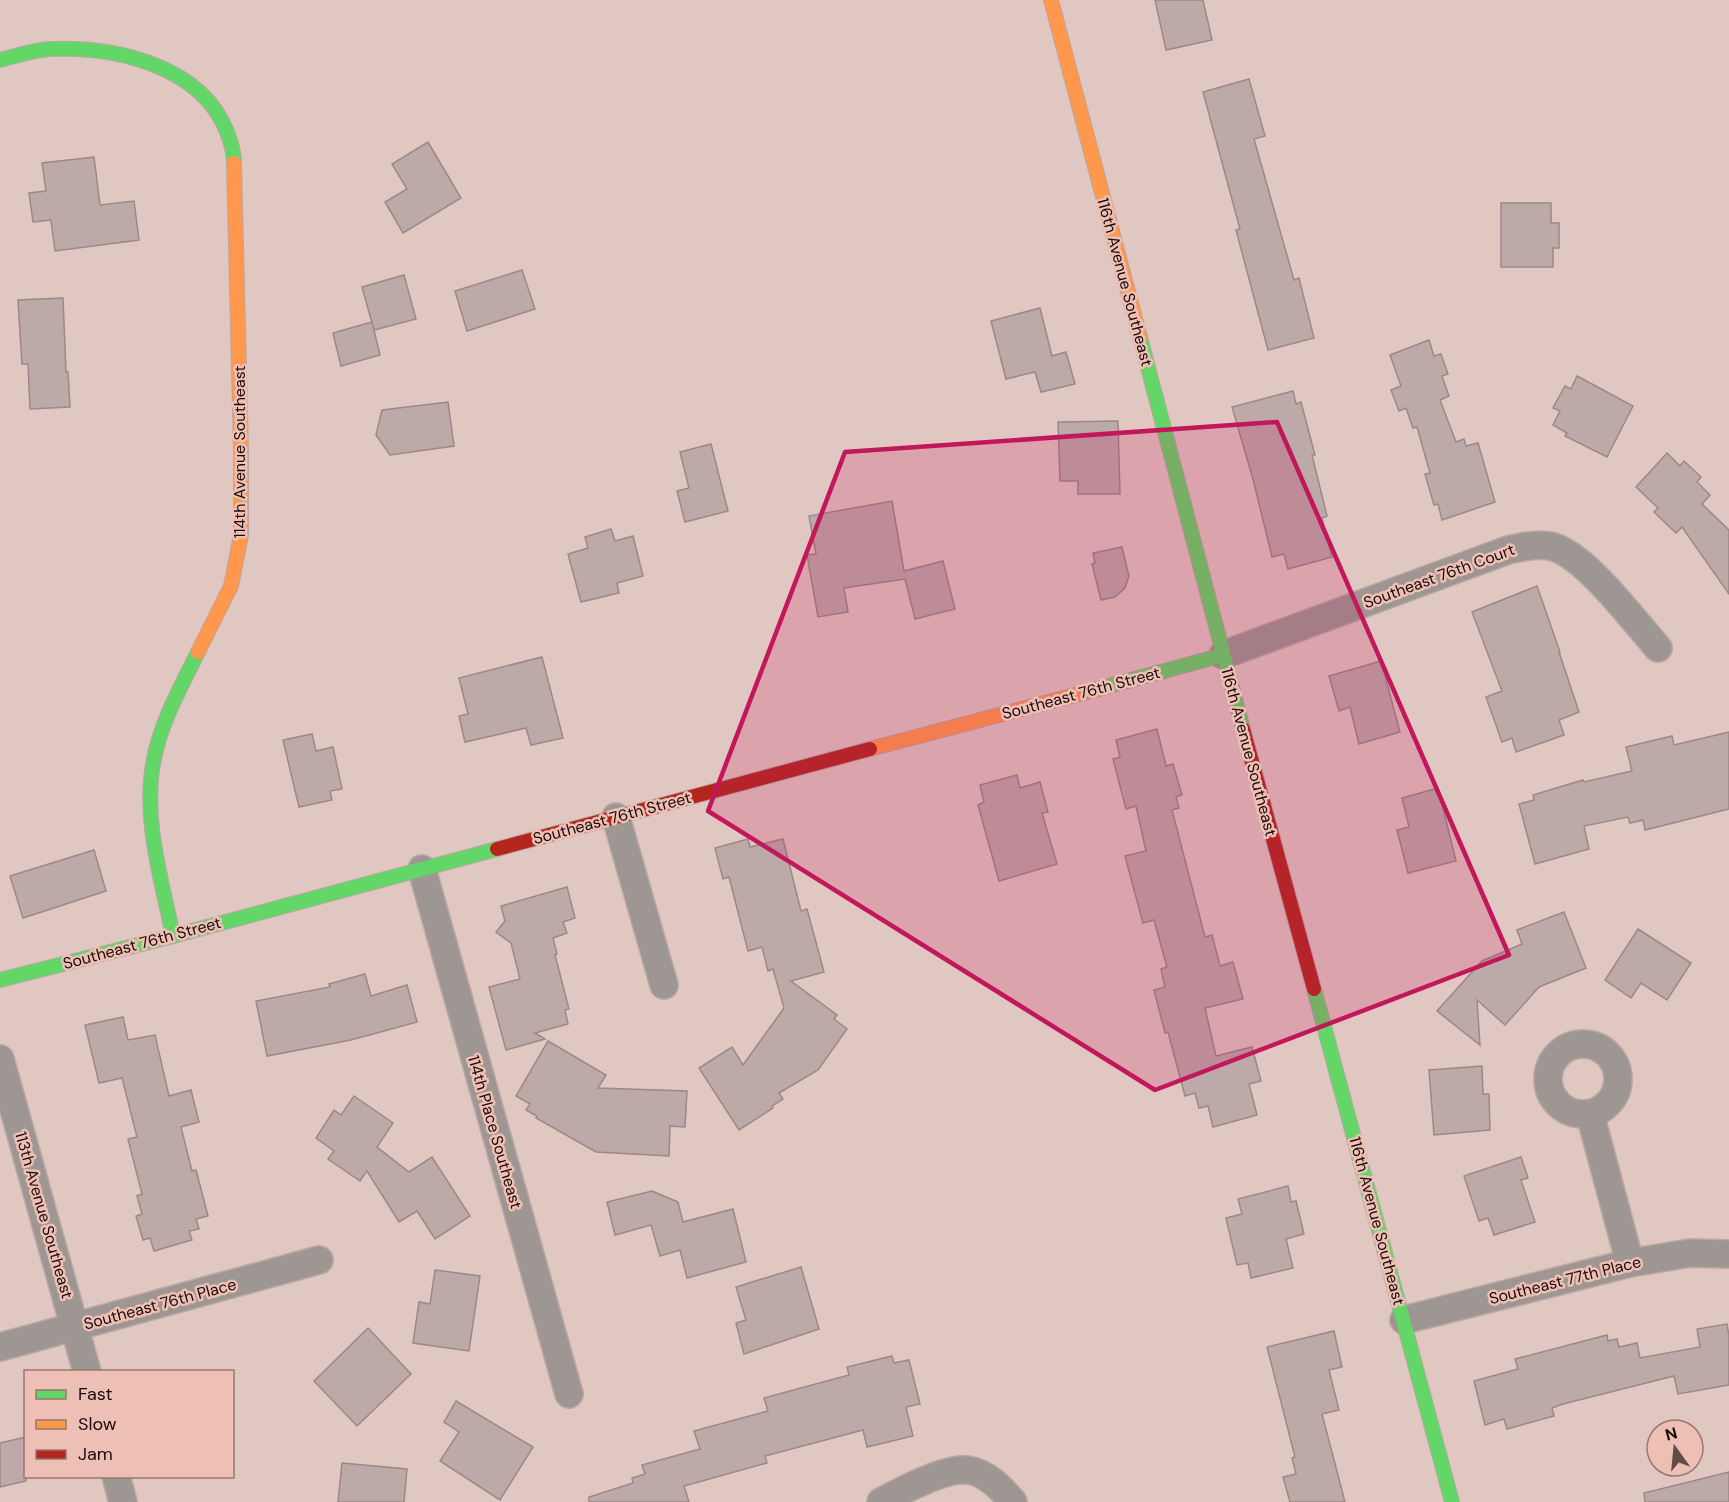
<svg xmlns="http://www.w3.org/2000/svg" width="1729" height="1502" font-family="'DM Sans',sans-serif">
<style>
.building{fill:#bda9a8;stroke:#9c8887;stroke-width:1.5}
.lines{fill:none;stroke-linecap:round;stroke-linejoin:round}
.street-casing{stroke:#bba7a3;stroke-width:30}
.fast-casing{stroke:#bba7a3;stroke-width:16}
.slow-casing{stroke:#bba7a3;stroke-width:16}
.jam-casing{stroke:#bba7a3;stroke-width:16}
.street{stroke:#9d9692;stroke-width:27}
.fast{stroke:#63d668;stroke-width:14}
.slow{stroke:#ff974d;stroke-width:14}
.jam{stroke:#b3261e;stroke-width:14}
.marked{fill:#c2185b;fill-opacity:0.2;stroke:#c2185b;stroke-width:4.5;stroke-linejoin:round}
.labels{text-anchor:middle;dominant-baseline:central;stroke-width:5;stroke-linejoin:round;paint-order:stroke}
.street-label{font-size:16px;fill:#1a0a07;stroke:#eebfb5}
</style>
<rect width="100%" height="100%" fill="#e1c7c2"/>
<!-- building -->
<g class="building">
<polygon points="1155,0 1203,0 1212,40 1166,50"/>
<polygon points="1249,79 1265,136 1254,139 1294,280 1299,278 1314,338 1268,350 1236,230 1240,229 1203,92"/>
<polygon points="428,142 461,198 403,233 385,202 407,189 392,164"/>
<polygon points="94,157 100,205 134,201 139,240 55,251 51,220 33,222 29,193 46,191 42,163"/>
<polygon points="1501,203 1551,203 1551,223 1559,223 1559,248 1553,248 1553,267 1501,267"/>
<polygon points="522,270 535,309 467,331 455,291"/>
<polygon points="404,275 416,319 374,330 362,287"/>
<polygon points="63,298 66,372 68,372 70,407 30,409 28,364 22,364 18,300"/>
<polygon points="1040,308 1052,356 1066,352 1075,384 1041,392 1035,372 1006,379 991,321"/>
<polygon points="372,322 380,355 341,366 333,333"/>
<polygon points="1429,340 1434,356 1441,354 1448,374 1442,376 1449,396 1440,400 1456,442 1464,439 1466,446 1478,443 1495,502 1442,520 1438,504 1434,505 1425,474 1430,473 1417,427 1413,428 1406,408 1399,411 1391,390 1401,386 1390,355"/>
<polygon points="1577,376 1633,406 1607,457 1565,436 1567,433 1553,425 1560,411 1553,408 1565,386 1571,389"/>
<polygon points="1293,391 1296,404 1301,402 1315,455 1312,455 1327,516 1322,518 1332,557 1288,569 1284,554 1272,557 1253,479 1232,407"/>
<polygon points="448,402 454,446 390,455 376,435 382,410"/>
<polygon points="1118,421 1120,494 1078,494 1078,481 1060,481 1058,422"/>
<polygon points="711,444 728,511 685,522 677,491 689,488 680,452"/>
<polygon points="1667,453 1680,466 1684,461 1701,477 1697,482 1710,495 1702,504 1729,530 1729,594 1682,527 1676,533 1654,512 1658,508 1636,487"/>
<polygon points="892,501 904,571 943,561 955,609 915,619 905,579 844,588 848,612 818,617 807,555 816,554 809,516"/>
<polygon points="611,529 615,541 633,536 643,576 617,583 619,593 581,602 568,554 588,548 585,537"/>
<polygon points="1122,547 1129,576 1125,588 1115,597 1101,600 1092,564 1095,563 1093,553"/>
<polygon points="1537,586 1560,652 1559,652 1579,712 1559,720 1564,735 1516,752 1512,738 1502,742 1486,697 1502,691 1472,612"/>
<polygon points="542,657 563,738 531,745 526,728 465,742 459,716 468,714 459,678"/>
<polygon points="1381,661 1400,732 1359,744 1350,707 1339,711 1329,676"/>
<polygon points="1157,729 1166,766 1173,764 1182,795 1176,797 1179,808 1172,810 1205,937 1212,935 1220,966 1233,962 1243,999 1205,1008 1216,1056 1252,1047 1261,1081 1249,1084 1257,1115 1213,1127 1208,1106 1199,1108 1195,1093 1185,1096 1168,1032 1165,1033 1154,990 1165,987 1161,969 1167,967 1154,920 1143,923 1125,856 1146,851 1136,806 1126,809 1113,759 1120,757 1116,740"/>
<polygon points="1729,732 1729,809 1645,830 1643,820 1630,823 1628,817 1584,826 1589,849 1535,864 1519,804 1534,800 1533,795 1583,780 1584,782 1632,771 1626,747 1672,736 1674,745"/>
<polygon points="312,734 316,751 333,747 342,789 330,791 332,800 299,807 283,740"/>
<polygon points="1017,775 1020,788 1040,782 1048,812 1042,813 1057,864 999,881 978,805 984,802 980,785"/>
<polygon points="1438,788 1456,861 1408,873 1397,830 1409,827 1402,798"/>
<polygon points="748,839 750,847 783,839 801,911 807,909 824,972 791,981 837,1015 834,1019 847,1029 818,1070 779,1093 783,1099 772,1106 773,1108 739,1130 699,1068 732,1047 743,1065 784,1008 773,969 768,971 762,947 748,951 729,877 723,879 715,848"/>
<polygon points="94,850 106,891 23,918 10,876"/>
<polygon points="567,887 575,918 563,922 567,933 553,938 557,954 555,955 569,1009 565,1010 568,1024 535,1033 545,1039 506,1050 489,987 520,979 511,943 496,932 505,921 501,906"/>
<polygon points="1564,912 1586,968 1539,987 1505,1025 1477,1000 1480,1045 1437,1011 1482,961 1522,944 1517,930"/>
<polygon points="1638,929 1691,963 1667,1000 1641,983 1631,998 1605,980"/>
<polygon points="365,974 371,996 407,985 417,1022 351,1040 267,1056 256,1001 330,987 329,984"/>
<polygon points="123,1017 128,1040 155,1035 169,1096 191,1090 199,1122 181,1127 192,1171 196,1170 208,1216 196,1219 199,1229 189,1231 192,1240 154,1251 150,1238 143,1240 136,1216 142,1214 137,1196 142,1194 128,1139 137,1137 122,1078 99,1083 85,1025"/>
<polygon points="548,1041 606,1075 598,1088 687,1091 685,1127 670,1126 669,1156 596,1152 536,1118 537,1116 526,1110 530,1104 516,1096"/>
<polygon points="1482,1066 1483,1094 1489,1094 1490,1130 1434,1135 1429,1070"/>
<polygon points="354,1096 393,1123 377,1147 409,1172 432,1157 470,1216 435,1239 417,1211 399,1222 367,1171 360,1181 328,1159 334,1151 316,1138 334,1110 341,1115"/>
<polygon points="1521,1157 1528,1178 1521,1180 1535,1222 1494,1235 1488,1218 1479,1221 1464,1176"/>
<polygon points="1288,1186 1291,1202 1296,1201 1304,1234 1286,1239 1293,1268 1251,1278 1248,1263 1237,1265 1226,1218 1242,1214 1238,1199"/>
<polygon points="652,1191 678,1202 683,1222 733,1209 746,1262 687,1278 680,1250 660,1256 651,1225 615,1235 607,1202"/>
<polygon points="801,1267 819,1329 744,1354 736,1323 746,1320 736,1287"/>
<polygon points="435,1270 480,1276 469,1351 413,1343 419,1302 430,1304"/>
<polygon points="1727,1324 1729,1336 1729,1385 1678,1394 1674,1376 1563,1404 1552,1408 1554,1416 1507,1429 1504,1419 1485,1425 1474,1381 1518,1369 1515,1359 1607,1335 1608,1341 1617,1339 1619,1347 1637,1343 1640,1358 1700,1347 1697,1329"/>
<polygon points="368,1328 411,1374 357,1426 314,1381"/>
<polygon points="1334,1331 1342,1367 1329,1370 1339,1410 1322,1414 1345,1502 1290,1502 1283,1477 1296,1474 1292,1458 1295,1457 1267,1347"/>
<polygon points="892,1356 894,1363 909,1360 920,1404 906,1407 913,1436 867,1447 863,1430 765,1456 767,1463 684,1486 689,1502 589,1502 589,1497 633,1483 632,1478 645,1474 642,1465 700,1449 694,1431 768,1411 764,1398 849,1375 847,1367"/>
<polygon points="456,1401 533,1447 500,1500 440,1461 459,1432 444,1422"/>
<polygon points="26,1437 26,1481 0,1487 0,1443"/>
<polygon points="342,1463 407,1469 404,1502 338,1502"/>
<polygon points="1729,1472 1729,1502 1645,1502 1644,1493"/>
</g>
<g class="lines">
<defs>
<g id="street">
<path d="M1223 655 1508 550C1522 547 1535 544 1550 546 1584 553 1634 621 1658 648"/>
<polyline points="616,817 664,985"/>
<polyline points="422,869 569,1394"/>
<circle cx="1583" cy="1079" r="35"/>
<polyline points="0,1059 87,1372"/>
<polyline points="1590,1114 1630,1263"/>
<polyline points="1404,1320 1630,1263 1690,1253 1729,1254"/>
<polyline points="0,1347 319,1260"/>
<polyline points="116,1476 123,1502"/>
<path d="M881 1502C901 1491 946 1467 968 1470 987 1473 1001 1488 1013 1502"/>
</g>
<g id="fast">
<path d="M0 60C16 56 33 50 50 49 114 46 201 65 227 132 231 142 234 152 234 163"/>
<polyline points="1140,337 1243,729"/>
<polyline points="1098,689 1223,655"/>
<path d="M173 936C161 877 141 814 155 754 163 718 182 685 198 652"/>
<polyline points="0,980 173,936 497,849"/>
<polyline points="1314,989 1452,1502"/>
</g>
<g id="slow">
<polyline points="1051,0 1140,337"/>
<polyline points="198,652 231,586 241,535 241,452 234,163"/>
<polyline points="870,749 1098,689"/>
</g>
<g id="jam">
<polyline points="1243,729 1314,989"/>
<polyline points="497,849 870,749"/>
</g>
</defs>
<!-- street casing -->
<use href="#street" class="street-casing"/>
<!-- fast casing -->
<use href="#fast" class="fast-casing"/>
<!-- slow casing -->
<use href="#slow" class="slow-casing"/>
<!-- jam casing -->
<use href="#jam" class="jam-casing"/>
<!-- street -->
<use href="#street" class="street"/>
<!-- fast -->
<use href="#fast" class="fast"/>
<!-- slow -->
<use href="#slow" class="slow"/>
<!-- jam -->
<use href="#jam" class="jam"/>
</g>
<!-- marked area -->
<path class="marked" d="M1277 422 1509 955 1155 1090 708 811 845 452Z"/>
<g class="labels">
<!-- street labels -->
<g class="street-label">
<text transform="translate(1125 282) rotate(75)">116th Avenue Southeast</text>
<text transform="translate(239 452) rotate(-90)">114th Avenue Southeast</text>
<text transform="translate(1439 576) rotate(-20)">Southeast 76th Court</text>
<text transform="translate(1081 693) rotate(-15)">Southeast 76th Street</text>
<text transform="translate(1249 752) rotate(75)">116th Avenue Southeast</text>
<text transform="translate(612 818) rotate(-15)">Southeast 76th Street</text>
<text transform="translate(142 943) rotate(-15)">Southeast 76th Street</text>
<text transform="translate(495 1132) rotate(74)">114th Place Southeast</text>
<text transform="translate(44 1215) rotate(74)">113th Avenue Southeast</text>
<text transform="translate(1377 1221) rotate(75)">116th Avenue Southeast</text>
<text transform="translate(1565 1280) rotate(-14)">Southeast 77th Place</text>
<text transform="translate(160 1304) rotate(-15)">Southeast 76th Place</text>
</g>
</g>
<!-- legend -->
<rect x="24" y="1370" width="210" height="108" fill="#eebfb5" stroke="#99776f" stroke-width="1.5"/>
<rect x="36" y="1390" width="30" height="9" fill="#63d668" stroke="#99776f" stroke-width="1.5"/>
<text x="78" y="1400" font-size="18" fill="#1a0a07">Fast</text>
<rect x="36" y="1420" width="30" height="9" fill="#ff974d" stroke="#99776f" stroke-width="1.5"/>
<text x="78" y="1430" font-size="18" fill="#1a0a07">Slow</text>
<rect x="36" y="1450" width="30" height="9" fill="#b3261e" stroke="#99776f" stroke-width="1.5"/>
<text x="78" y="1460" font-size="18" fill="#1a0a07">Jam</text>
<!-- north arrow -->
<g transform="translate(1675 1448) rotate(345)"><circle r="28" fill="#eebfb5" stroke="#99776f" stroke-width="1.5"/>
<path d="M0-4.5L10 22L0 15L-10 22Z" fill="#604c48"/>
<text y="-9" font-size="16" font-weight="bold" text-anchor="middle" fill="#1a0a07">N</text>
</g>
</svg>
